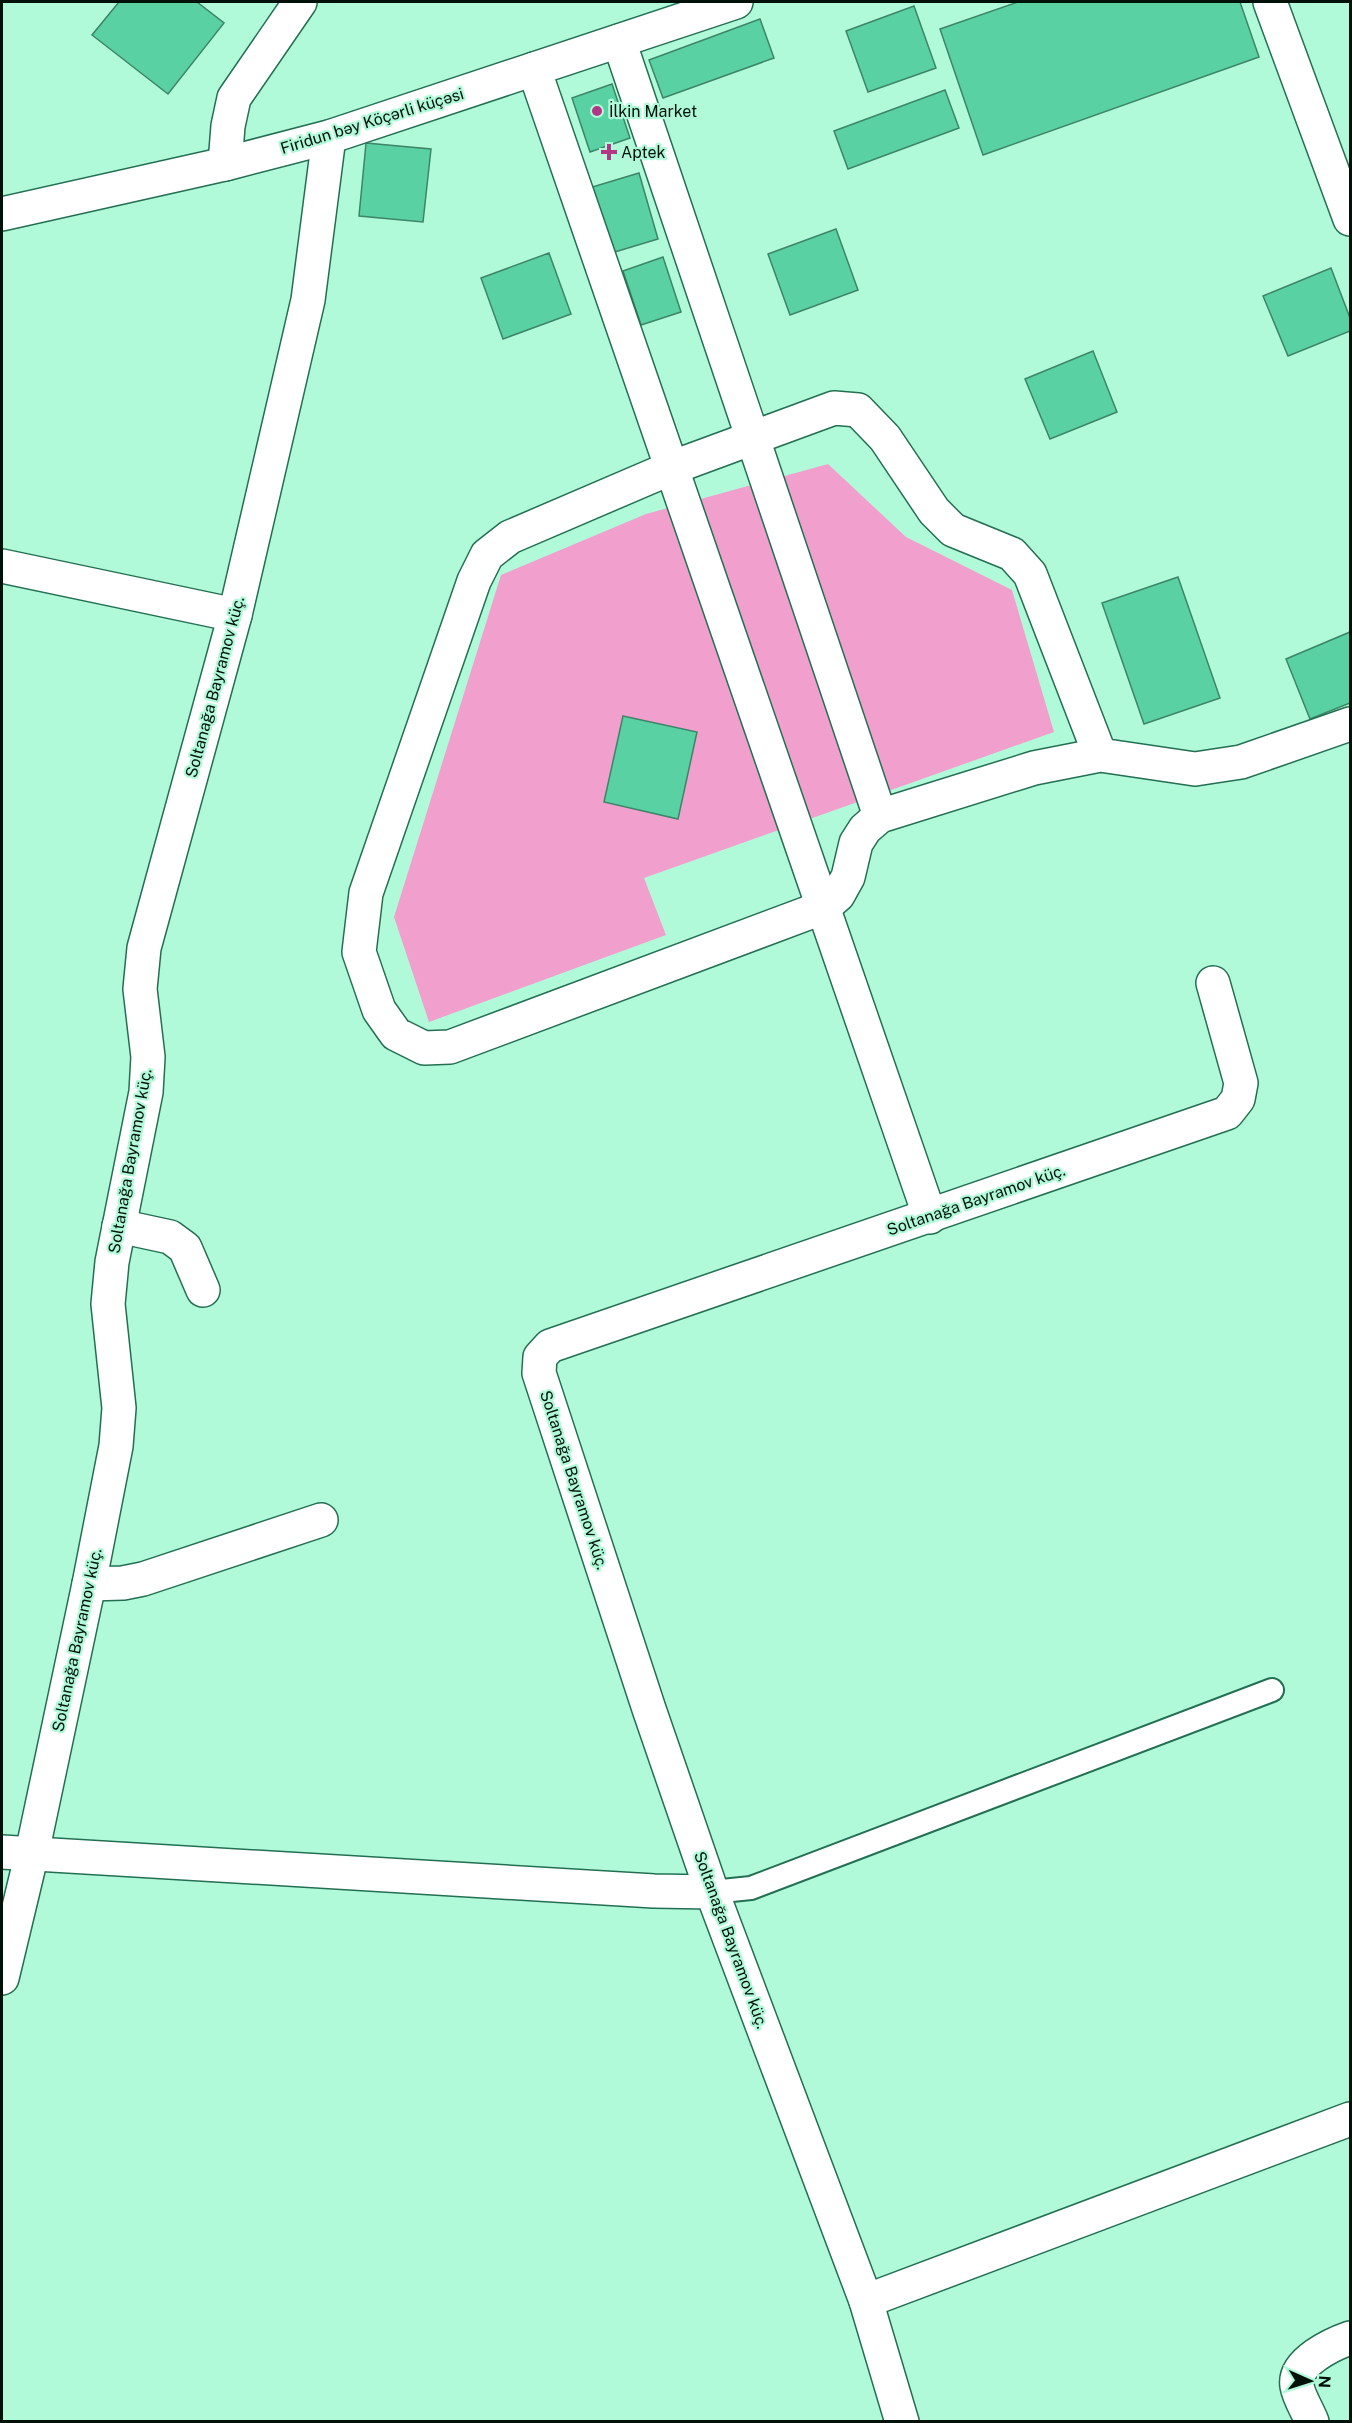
<svg xmlns="http://www.w3.org/2000/svg" width="1352" height="2423" font-family="'Public Sans',sans-serif">
<style>
.green{fill:#f1a0ce}
.building{fill:#5ad1a3;stroke:#3d8568;stroke-width:1.5}
.lines{fill:none;stroke-linecap:round;stroke-linejoin:round}
.service-casing{stroke:#246f53;stroke-width:26}
.minor-casing{stroke:#246f53;stroke-width:36}
.tertiary-casing{stroke:#246f53;stroke-width:36}
.service{stroke:#fff;stroke-width:22}
.minor{stroke:#fff;stroke-width:33}
.tertiary{stroke:#fff;stroke-width:33}
.poi-dot{fill:#b23686;stroke:#b1fad9;stroke-width:2}
.labels{text-anchor:middle;dominant-baseline:central;stroke-width:4.5;stroke-linejoin:round;paint-order:stroke}
.poi-label{font-size:16px;fill:#001109;stroke:#b1fad9;text-anchor:start}
.street-label{font-size:16px;fill:#001109;stroke:#b1fad9}
</style>
<rect width="100%" height="100%" fill="#b1fad9"/>
<!-- green -->
<polygon class="green" points="828,464 906,537 1012,590 1054,732 644,878 666,935 429,1022 394,917 501,575 646,514"/>
<!-- building -->
<g class="building">
<polygon points="119,2 197,2 224,23 168,94 92,35"/>
<polygon points="1018,2 1240,2 1259,57 983,155 940,29"/>
<polygon points="914,6 936,68 868,92 846,31"/>
<polygon points="760,19 774,58 663,98 649,60"/>
<polygon points="612,84 630,138 590,152 572,98"/>
<polygon points="945,90 959,128 848,169 834,131"/>
<polygon points="366,143 431,149 423,222 359,216"/>
<polygon points="639,173 658,239 608,254 589,188"/>
<polygon points="836,229 858,290 790,315 768,254"/>
<polygon points="549,253 571,314 503,339 481,278"/>
<polygon points="663,257 681,312 641,325 623,271"/>
<polygon points="1331,268 1350,318 1350,331 1288,356 1263,296"/>
<polygon points="1093,351 1117,412 1050,439 1025,379"/>
<polygon points="1178,577 1220,698 1144,724 1102,603"/>
<polygon points="1350,632 1350,703 1310,719 1286,659"/>
<polygon points="623,716 697,732 678,819 604,802"/>
</g>
<g class="lines">
<defs>
<polyline id="service" points="712,1892 751,1888 1272,1690"/>
<g id="minor">
<polyline points="1270,2 1350,219"/>
<polyline points="619,41 880,816"/>
<polyline points="534,69 930,1217"/>
<polyline points="225,164 228,126 234,98 300,2"/>
<polyline points="2,566 235,615"/>
<polyline points="1100,755 1030,574 1012,554 953,530 934,511 885,438 858,410 834,408 671,468 510,537 487,555 474,581 366,893 359,952 379,1010 396,1034 424,1048 450,1047 824,907 838,895 848,877 856,843 865,829 880,816 1034,768 1100,755 1195,769 1241,762 1350,724"/>
<polyline points="119,1226 170,1237 185,1248 203,1290"/>
<polyline points="89,1584 123,1583 143,1579 321,1520"/>
<polyline points="2,1852 654,1891 712,1892"/>
<polyline points="2,1978 32,1853 89,1584 116,1446 119,1408 108,1304 112,1262 146,1092 148,1057 140,989 144,948 235,615 308,300 329,137"/>
<polyline points="866,2301 1350,2119"/>
<polyline points="902,2422 866,2301 712,1892 649,1709 539,1373 540,1357 550,1346 1227,1113 1238,1099 1241,1083 1213,983"/>
<path d="M1312 2422C1308 2411 1299 2398 1297 2386 1293 2362 1333 2344 1350 2338"/>
</g>
<polyline id="tertiary" points="2,214 225,164 329,137 736,2"/>
</defs>
<!-- service casing -->
<use href="#service" class="service-casing"/>
<!-- minor casing -->
<use href="#minor" class="minor-casing"/>
<!-- tertiary casing -->
<use href="#tertiary" class="tertiary-casing"/>
<!-- service -->
<use href="#service" class="service"/>
<!-- minor -->
<use href="#minor" class="minor"/>
<!-- tertiary -->
<use href="#tertiary" class="tertiary"/>
</g>
<!-- markers -->
<g class="poi-dot">
<circle cx="597" cy="111" r="6"/>
<path d="M606 143h6v6h6v6h-6v6h-6v-6h-6v-6h6z"/>
</g>
<g class="labels">
<!-- poi labels -->
<g class="poi-label">
<text x="609" y="111">İlkin Market</text>
<text x="621" y="152">Aptek</text>
</g>
<!-- street labels -->
<g class="street-label">
<text transform="translate(372 121) rotate(-17)">Firidun bəy Köçərli küçəsi</text>
<text transform="translate(215 687) rotate(-75)">Soltanağa Bayramov küç.</text>
<text transform="translate(130 1161) rotate(-80)">Soltanağa Bayramov küç.</text>
<text transform="translate(976 1200) rotate(-19)">Soltanağa Bayramov küç.</text>
<text transform="translate(574 1480) rotate(72)">Soltanağa Bayramov küç.</text>
<text transform="translate(77 1640) rotate(-78)">Soltanağa Bayramov küç.</text>
<text transform="translate(731 1940) rotate(70)">Soltanağa Bayramov küç.</text>
</g>
</g>
<!-- border -->
<rect width="1352" height="2423" fill="none" stroke="#001109" stroke-width="6"/>
<!-- north arrow -->
<g transform="translate(1310 2381) rotate(93)" stroke="#b1fad9" stroke-width="4.5" paint-order="stroke">
<path d="M0-4.5L10 22L0 15L-10 22Z" fill="#001109"/>
<text y="-9" font-size="16" font-weight="bold" text-anchor="middle" fill="#001109">N</text>
</g>
</svg>
